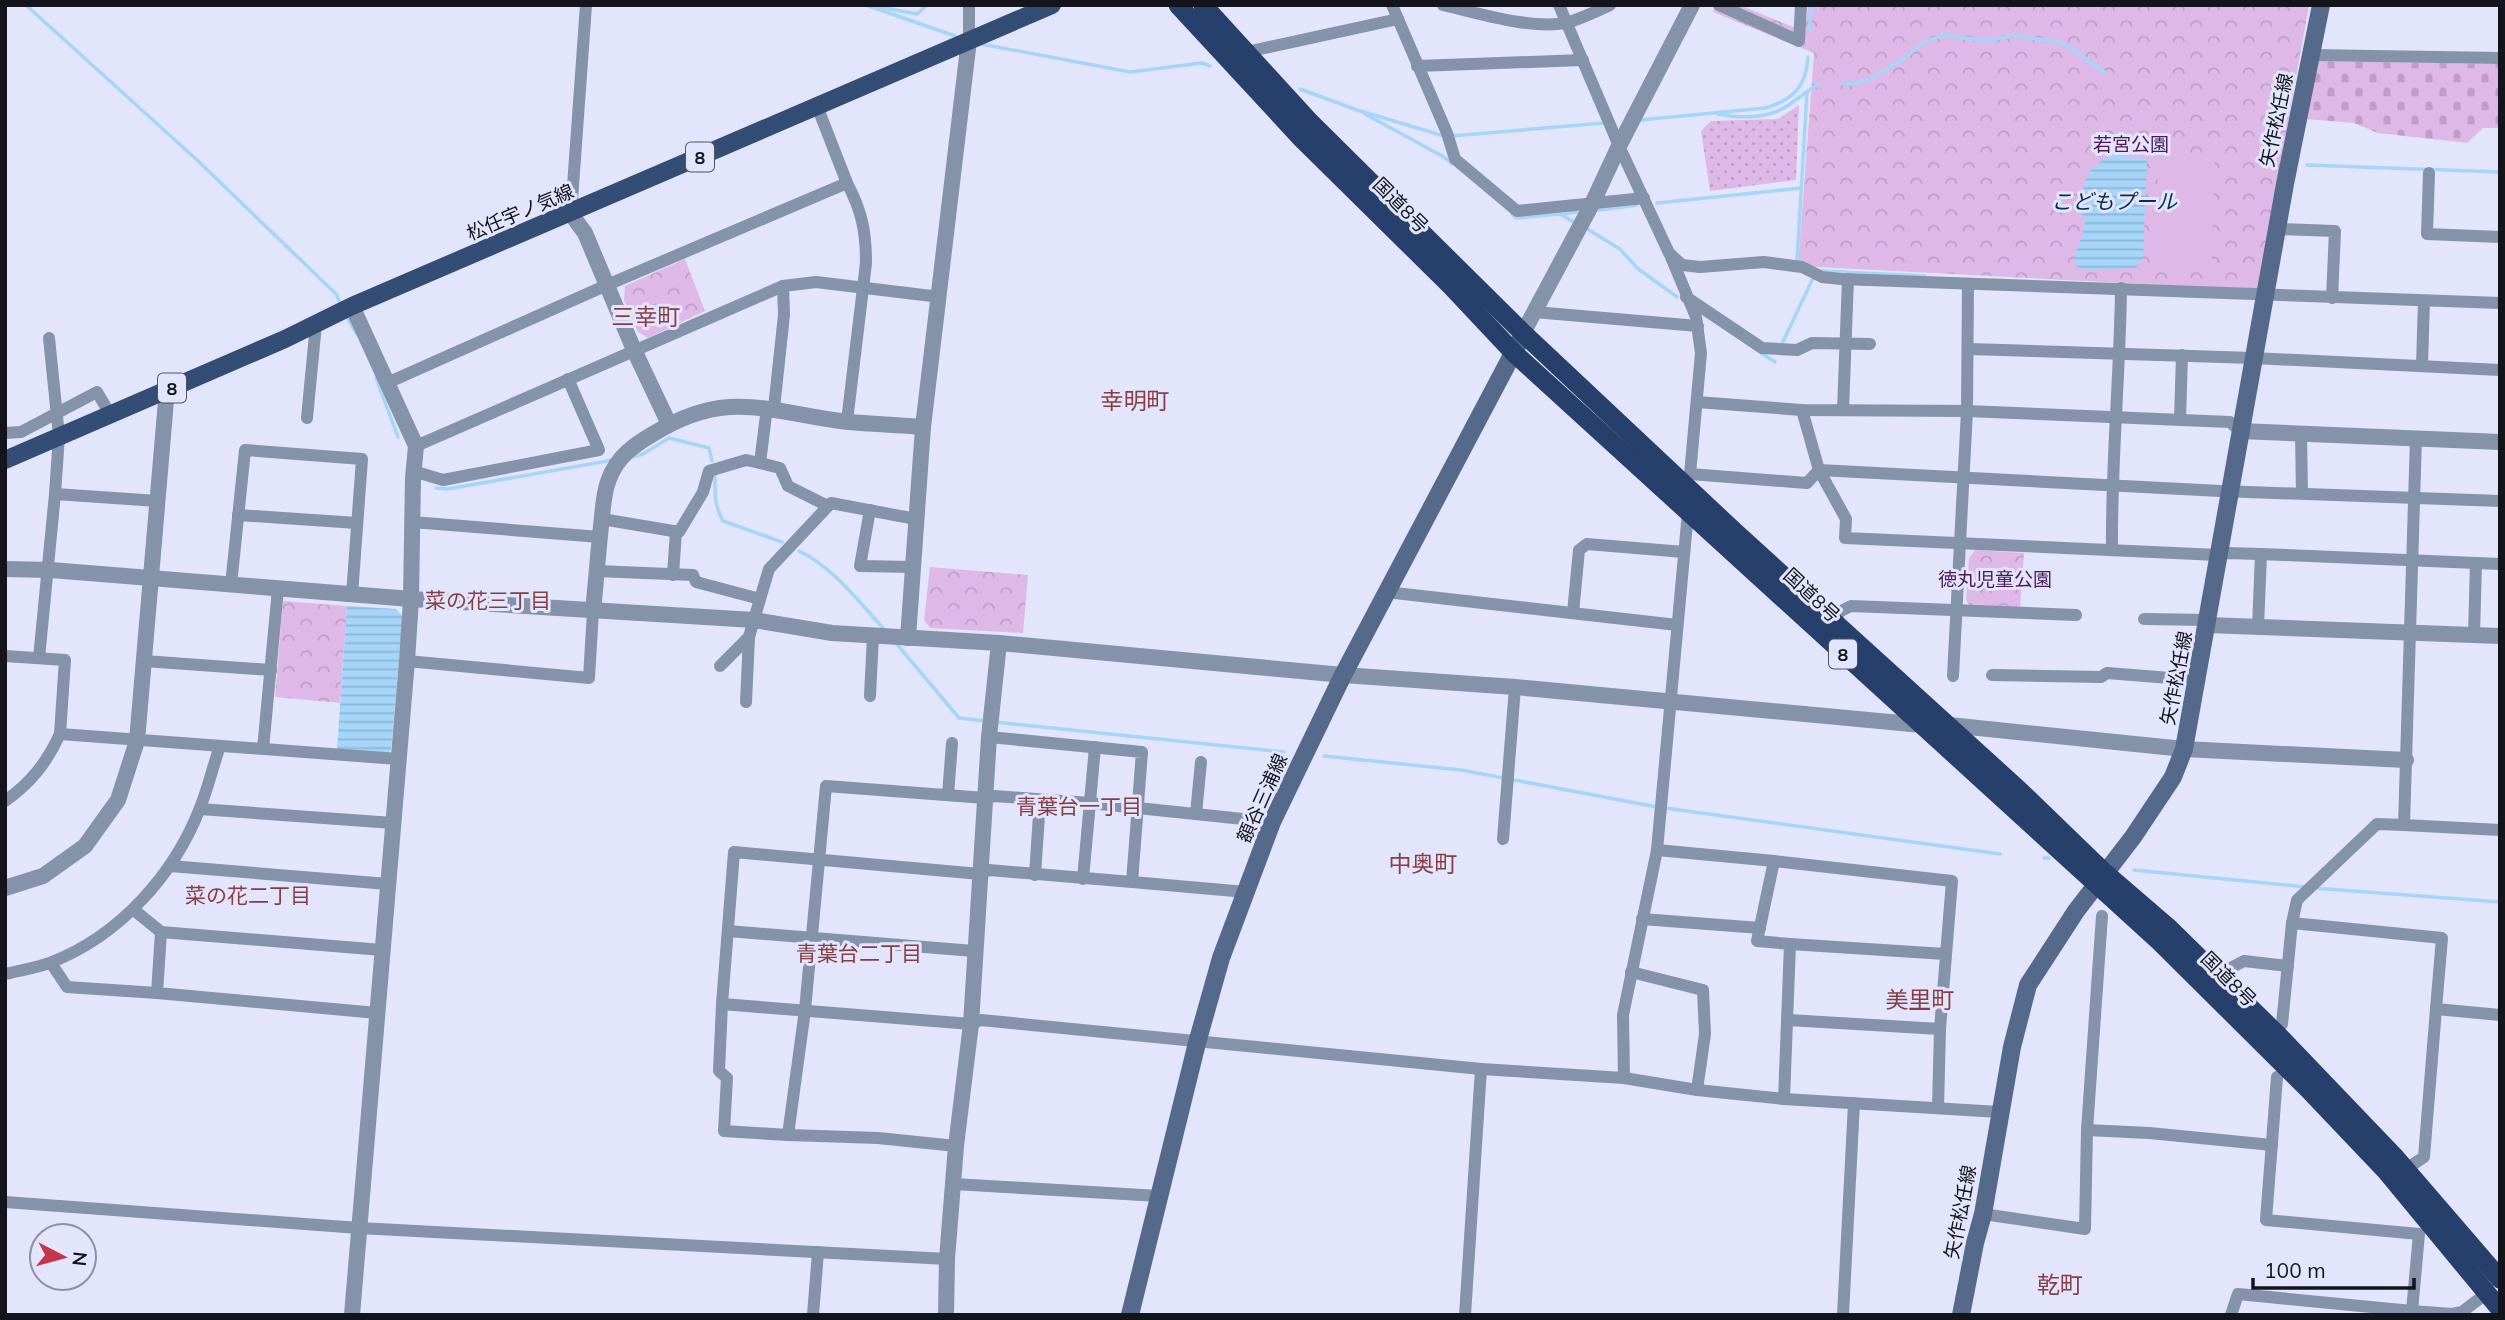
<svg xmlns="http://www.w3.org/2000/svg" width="2505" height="1320" font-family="Mulish,'Noto Sans JP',sans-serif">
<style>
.grass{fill:url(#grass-dots)}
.cemetery{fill:url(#cemetery-stones)}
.park{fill:url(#park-crowns)}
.pitch{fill:#deb9e8}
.water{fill:url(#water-rules)}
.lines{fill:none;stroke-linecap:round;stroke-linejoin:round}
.stream{stroke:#a5d5f8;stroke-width:3.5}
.minor{stroke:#8492aa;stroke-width:12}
.tertiary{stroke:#8492aa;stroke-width:16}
.secondary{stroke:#556a8b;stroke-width:18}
.primary{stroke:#344d75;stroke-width:18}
.trunk{stroke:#26406b;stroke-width:19}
.labels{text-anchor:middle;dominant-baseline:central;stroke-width:6;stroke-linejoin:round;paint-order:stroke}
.shield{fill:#e2e5fc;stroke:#51535f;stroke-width:2}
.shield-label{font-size:18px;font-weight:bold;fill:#13141c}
.street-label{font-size:19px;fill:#13141c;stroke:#e2e5fc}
.park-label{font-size:19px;fill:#4b1858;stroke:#e2e5fc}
.water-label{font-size:21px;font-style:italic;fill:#00314c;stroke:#e2e5fc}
.neighbourhood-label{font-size:21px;fill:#873e43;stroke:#e2e5fc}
.quarter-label{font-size:23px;fill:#873e43;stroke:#e2e5fc}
</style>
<defs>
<pattern id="grass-dots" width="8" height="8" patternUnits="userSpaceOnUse" patternTransform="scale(1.75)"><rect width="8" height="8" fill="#deb9e8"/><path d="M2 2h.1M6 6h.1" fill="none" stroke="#be9ec6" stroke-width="1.8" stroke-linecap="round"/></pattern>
<pattern id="cemetery-stones" width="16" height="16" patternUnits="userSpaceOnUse" patternTransform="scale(1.75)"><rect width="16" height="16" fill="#deb9e8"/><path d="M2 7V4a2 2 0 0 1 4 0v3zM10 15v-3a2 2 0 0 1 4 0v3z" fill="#be9ec6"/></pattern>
<pattern id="park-crowns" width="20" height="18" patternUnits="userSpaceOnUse" patternTransform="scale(1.75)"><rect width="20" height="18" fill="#deb9e8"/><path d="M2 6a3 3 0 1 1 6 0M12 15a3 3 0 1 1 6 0" fill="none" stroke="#be9ec6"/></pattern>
<pattern id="water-rules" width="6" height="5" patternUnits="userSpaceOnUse" patternTransform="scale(1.75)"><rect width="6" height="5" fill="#a5d5f8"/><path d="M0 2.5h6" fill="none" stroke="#8db6d4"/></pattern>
</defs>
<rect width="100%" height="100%" fill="#e2e5fc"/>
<!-- grass -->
<polygon class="grass" points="1799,105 1796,180 1710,191 1701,131 1711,121 1778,119"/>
<!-- cemetery -->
<polygon class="cemetery" points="2317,61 2500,64 2500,128 2483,128 2467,143 2378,133 2354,123 2306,119"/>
<!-- park -->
<g class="park">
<polygon points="1715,5 1740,5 1800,30 1806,24 1808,5 2309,5 2258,290 1798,266 1814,53 1713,12"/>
<polygon points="685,259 705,311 648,338 638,332 624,300 625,286"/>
<polygon points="1975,550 2024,553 2020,608 1970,606 1966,600 1969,558"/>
<polygon points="930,567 1028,575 1023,633 930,628 924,620"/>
<polygon points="283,601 347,606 340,703 275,697"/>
</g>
<!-- pitch -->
<polygon class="pitch" points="2159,156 2215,160 2211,270 2152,267"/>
<!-- water -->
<g class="water">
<path d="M2112 155 2147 159 2143 258 2136 268 2085 270 2077 267C2070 247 2093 230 2081 212 2084 183 2083 169 2112 155Z"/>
<polygon points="347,606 396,609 403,617 391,750 388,754 337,750"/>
</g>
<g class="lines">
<!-- stream -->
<g class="stream">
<polyline points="26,5 197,160 336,294 341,305"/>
<polyline points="866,5 955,36"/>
<polyline points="874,6 917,14 927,5"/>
<polyline points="1809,29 1812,5"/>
<polyline points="981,44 1130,72 1202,63 1210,66"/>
<polyline points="1842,84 1857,84 1870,79 1905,58 1924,42 1944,35 1984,41 2016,36 2059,42 2070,47 2105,73"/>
<polyline points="1300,89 1357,110 1444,136"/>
<polyline points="1365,114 1444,157 1452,164"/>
<path d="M1718 114C1739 118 1763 119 1782 109 1795 102 1806 91 1819 84"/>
<path d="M1640 120 1765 108C1793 100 1806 87 1808 57"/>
<polyline points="1452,136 1604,123"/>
<polyline points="2307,165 2500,172"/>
<polyline points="1657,203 1801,188"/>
<polyline points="1599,210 1637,205"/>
<polyline points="1512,214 1516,218 1560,214 1577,224"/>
<polyline points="1562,214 1577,212"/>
<polyline points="1584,227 1620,249 1637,268 1677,297"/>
<polyline points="1800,262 1797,260 1807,92"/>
<polyline points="1821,271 1925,276"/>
<polyline points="346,315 356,333"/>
<polyline points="1782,344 1814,276"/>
<polyline points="1761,353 1775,362"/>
<polyline points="376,378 398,437"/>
<polyline points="631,457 643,454 669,438 709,448 712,461"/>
<path d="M715 474C715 492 714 506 723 521L782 542"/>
<polyline points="436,488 448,489 613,460"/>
<path d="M799 551C834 568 858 601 884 629"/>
<polyline points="896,643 959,718 986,721"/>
<polyline points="994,722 1284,752"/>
<polyline points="1324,756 1461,770 1657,807"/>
<polyline points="1665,808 2000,854"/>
<polyline points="2044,858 2049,858"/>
<polyline points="2134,870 2306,887"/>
<polyline points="2314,888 2500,902"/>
</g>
<!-- minor -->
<g class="minor">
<polyline points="1392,5 1447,133 1455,159 1517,211 1644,198"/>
<path d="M1443 5C1477 13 1536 31 1569 22 1583 18 1597 11 1610 5"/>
<polyline points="1559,5 1619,146 1669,253 1682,265 1700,267 1764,262 1802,267 1822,277 1841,279 2500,303"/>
<polyline points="1719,5 1799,41 1801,5"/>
<polyline points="969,40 969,5"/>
<polyline points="1246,52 1398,19"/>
<polyline points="2311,55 2500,58"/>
<polyline points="1417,66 1583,60"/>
<polyline points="817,106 847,183"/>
<polyline points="2429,173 2427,234 2500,237"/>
<polyline points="571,214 586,5"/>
<polyline points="2277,229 2335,231 2332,298"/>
<polyline points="1671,257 1696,317 1701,353 1690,474"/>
<polyline points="1686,297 1762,348 1797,350 1812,343 1870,344"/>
<polyline points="1534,312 1698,326"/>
<polyline points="49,338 59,436 55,494"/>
<polyline points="1969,349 2253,358 2500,370"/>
<polyline points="2422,365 2424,301"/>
<path d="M387 383 607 285 847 183C862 211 866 232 866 263L847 421"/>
<polyline points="1697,402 1802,410 1967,411 2230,422 2240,431"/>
<polyline points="767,407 760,463 780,468 788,486 828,506"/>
<polyline points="774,408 784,315 783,286"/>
<polyline points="1802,410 1819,470 1846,519 1845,538 2218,555 2225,553 2261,554 2500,564"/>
<polyline points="1843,410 1848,279"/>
<polyline points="307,418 316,324"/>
<polyline points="2180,420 2182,355"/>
<polyline points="5,433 21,432 97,392 110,414"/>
<polyline points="2301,433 2302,493"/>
<polyline points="2416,438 2404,825 2500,830"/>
<polyline points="416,446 783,286 816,282 940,297"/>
<polyline points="413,471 443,480 599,450 568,379"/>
<polyline points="1682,483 1690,474 1807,483 1819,470 2220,491 2500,501"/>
<polyline points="870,510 860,566 913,567"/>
<polyline points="238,515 357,523"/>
<polyline points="602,519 679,532 703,492 709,471 746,460 760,463"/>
<polyline points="412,522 600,537"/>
<path d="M2112 550C2111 463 2120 376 2121 288"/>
<polyline points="597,571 693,575 696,582 760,599 749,637 746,702"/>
<polyline points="673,575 676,531"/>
<polyline points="231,585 245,450 362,459 352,595"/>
<polyline points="1386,592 1677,625"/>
<polyline points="760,599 769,569 831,503 916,519"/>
<polyline points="1573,613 1579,550 1587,544 1684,552"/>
<polyline points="2144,619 2208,620"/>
<polyline points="1833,620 1841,611 1851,606 2076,615"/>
<polyline points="2258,627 2261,554"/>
<polyline points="2474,634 2476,563"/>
<polyline points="5,656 65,660 60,734 398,759"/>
<polyline points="39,658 55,494 158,501"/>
<polyline points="144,661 271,670"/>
<polyline points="407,661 589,678 593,611"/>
<polyline points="720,666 749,637"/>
<polyline points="1992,675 2101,677 2107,673 2196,680"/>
<polyline points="1953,676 1967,411 1968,284"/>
<polyline points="870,696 873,636"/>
<polyline points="989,737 1142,752 1132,882 989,870 980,874 734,852 722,1004 971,1024 981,1020 1481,1069 1624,1078 1697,1090 1784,1099 1999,1112"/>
<polyline points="263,749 278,589"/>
<polyline points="948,795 952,743"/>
<path d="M5 801C31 783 47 762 60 734"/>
<polyline points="200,809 393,823"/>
<polyline points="1196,814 1201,762"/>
<polyline points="2404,825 2377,824 2297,900 2292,923 2442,938 2436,1009 2500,1015"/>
<polyline points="1503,839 1515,687"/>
<polyline points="1657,850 1774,861"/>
<polyline points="170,866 388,884"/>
<polyline points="1035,875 1040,800"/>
<polyline points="1083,879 1095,747"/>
<polyline points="1132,882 1246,892"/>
<polyline points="134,910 161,932 382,950"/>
<polyline points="1642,919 1760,928"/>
<polyline points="728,931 974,951"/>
<polyline points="161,932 157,993 377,1013"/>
<polyline points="1790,944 1945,954"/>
<polyline points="51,963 67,987 157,993"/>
<polyline points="1631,972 1703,990 1705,1034 1697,1090"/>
<path d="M5 974C20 970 38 968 52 962 120 935 174 875 200 808 208 788 213 766 220 746"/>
<polyline points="2217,975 2244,961 2288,966"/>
<polyline points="722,1004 719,1071 727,1078 724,1131 788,1135"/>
<polyline points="1788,1020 1940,1029"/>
<polyline points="2282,1024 2292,923"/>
<polyline points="2277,1077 2266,1220 2419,1234 2412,1311 2452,1314 2462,1312 2487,1293"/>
<polyline points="1624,1078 1623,1015 1657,850 1688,512"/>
<polyline points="1784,1099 1790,944 1757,941 1774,861 1952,881 1940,1029 1938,1108"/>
<polyline points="2087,1130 2149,1133 2272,1145"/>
<polyline points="956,1146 878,1138 788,1135 805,1010 826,786 985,798 995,796 1090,803 1272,822"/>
<polyline points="2406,1169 2424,1157 2436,1009"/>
<polyline points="954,1184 1159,1196"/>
<polyline points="5,1202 359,1228 947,1259"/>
<polyline points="1983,1214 2085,1229 2087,1130 2102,916"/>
<polyline points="813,1315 818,1252"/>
<polyline points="1465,1315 1481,1069"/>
<polyline points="1843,1315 1854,1103"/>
<polyline points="2231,1315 2238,1294 2412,1311 2412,1315"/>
</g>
<!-- tertiary -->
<g class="tertiary">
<polyline points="571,214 585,233 634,350 669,424"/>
<polyline points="352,306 416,446 413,478 411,599 407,661 352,1315"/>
<polyline points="1523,333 1592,204 1619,146 1692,5"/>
<polyline points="2240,431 2500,442"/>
<polyline points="5,569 51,570 411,599 754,620 832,633 999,643 1343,675 1515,687 1922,725 1949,725 2184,749 2406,760"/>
<path d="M593 611C596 582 598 554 601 526 603 511 603 493 609 479 617 457 634 445 653 434 729 387 770 413 848 422 873 424 898 425 923 427"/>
<polyline points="2207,625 2500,636"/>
<polyline points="908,638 923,427 969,40"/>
<polyline points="5,888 43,876 85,846 118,800 137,741 167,389"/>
<polyline points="946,1315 947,1259 956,1146 971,1024 989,737 999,643"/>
</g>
<!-- secondary -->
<g class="secondary">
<polyline points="1130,1315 1197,1043 1221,958 1272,822 1343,675 1519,342"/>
<polyline points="1961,1315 1975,1243 1983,1214 2012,1047 2028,985 2076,911 2133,837 2173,777 2184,749 2285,184 2321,5"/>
</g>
<!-- primary -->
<polyline class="primary" points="5,460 285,339 352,306 1052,5"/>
<!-- trunk -->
<g class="trunk">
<polyline points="1178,5 1302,139 1451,286 1514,353 2160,942 2308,1089 2386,1171 2500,1309"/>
<polyline points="1203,5 1308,120 1523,333 1735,532 2019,790 2105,873 2170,929 2280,1037 2394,1156 2500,1279"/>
</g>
</g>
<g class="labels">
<!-- shield labels -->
<g class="shield">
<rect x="686" y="142.5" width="28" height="29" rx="5"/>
<rect x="158" y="373.5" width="28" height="29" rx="5"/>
<rect x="1829" y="639.5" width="28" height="29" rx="5"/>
</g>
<g class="shield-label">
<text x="700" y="157">8</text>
<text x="172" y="388">8</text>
<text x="1843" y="654">8</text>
</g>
<!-- street labels -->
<g class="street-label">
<text transform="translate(2276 120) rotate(-78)">矢作松任線</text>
<text transform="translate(1401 205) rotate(45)">国道8号</text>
<text transform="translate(520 212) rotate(-23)">松任宇ノ気線</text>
<text transform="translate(1812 595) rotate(43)">国道8号</text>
<text transform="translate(2176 678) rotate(-79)">矢作松任線</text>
<text transform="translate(1262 798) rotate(-66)">額谷三浦線</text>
<text transform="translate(2229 979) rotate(45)">国道8号</text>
<text transform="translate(1960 1212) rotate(-79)">矢作松任線</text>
</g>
<!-- park labels -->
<g class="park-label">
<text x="2131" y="144">若宮公園</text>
<text x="1995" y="579">徳丸児童公園</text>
</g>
<!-- water labels -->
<g class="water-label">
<text x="2114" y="201">こどもプール</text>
</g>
<!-- neighbourhood labels -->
<g class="neighbourhood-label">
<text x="488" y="600">菜の花三丁目</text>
<text x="1079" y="806">青葉台一丁目</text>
<text x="248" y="895">菜の花二丁目</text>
<text x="859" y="953">青葉台二丁目</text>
</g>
<!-- quarter labels -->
<g class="quarter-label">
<text x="646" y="316">三幸町</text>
<text x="1135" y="400">幸明町</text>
<text x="1423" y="863">中奥町</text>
<text x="1920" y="999">美里町</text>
<text x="2060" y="1284">乾町</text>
</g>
</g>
<!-- border -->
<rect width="2505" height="1320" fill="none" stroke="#13141c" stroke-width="14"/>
<!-- north arrow -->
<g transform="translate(63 1257) rotate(96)"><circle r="33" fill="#e2e5fc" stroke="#8f91a2" stroke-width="2"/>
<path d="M0-5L12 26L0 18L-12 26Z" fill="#c6364a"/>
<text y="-10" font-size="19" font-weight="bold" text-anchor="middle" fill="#13141c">N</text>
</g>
<!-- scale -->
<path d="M2253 1278v10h161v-10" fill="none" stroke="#13141c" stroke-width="3.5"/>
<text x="2264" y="1278" font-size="21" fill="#13141c" stroke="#e2e5fc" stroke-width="5" paint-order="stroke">100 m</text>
</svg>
